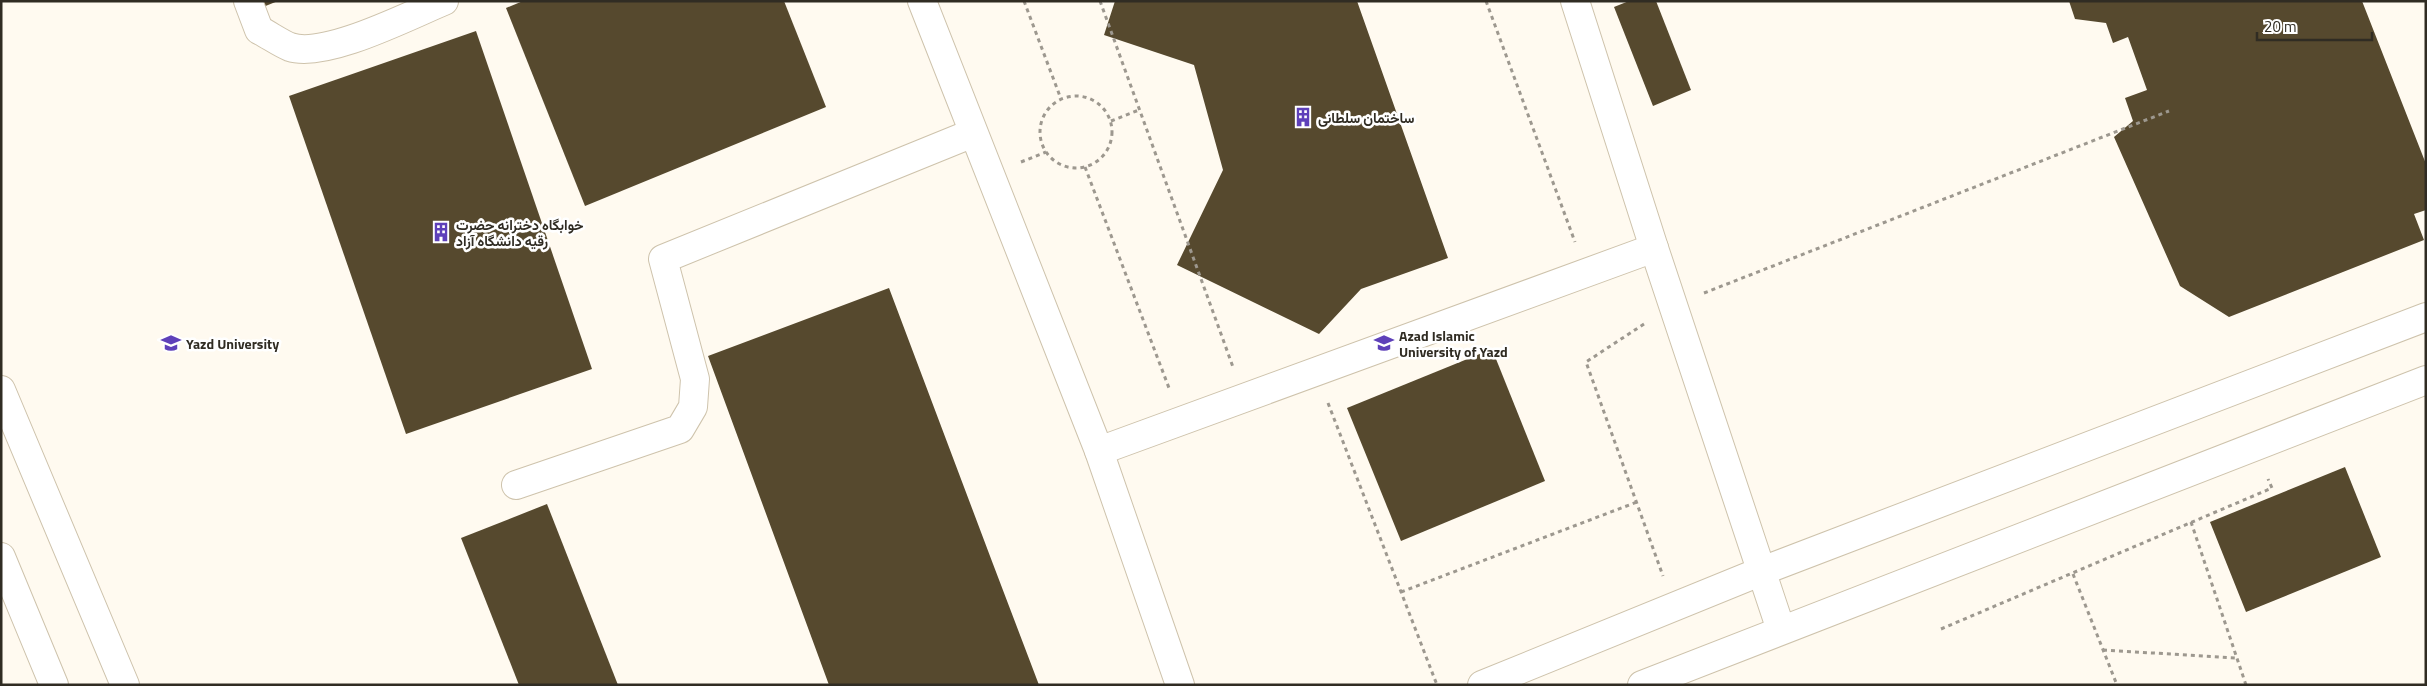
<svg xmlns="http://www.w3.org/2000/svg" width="2427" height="686" font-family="'Titillium Web',Vazirmatn,sans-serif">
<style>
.building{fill:#56492e}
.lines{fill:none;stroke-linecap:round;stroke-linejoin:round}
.minor-casing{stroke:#cec3ac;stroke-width:30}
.path{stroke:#9d988f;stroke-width:3;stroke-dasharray:4 4;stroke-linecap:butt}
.minor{stroke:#fff;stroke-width:28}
.labels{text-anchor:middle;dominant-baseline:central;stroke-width:5;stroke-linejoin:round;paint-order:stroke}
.poi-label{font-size:14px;font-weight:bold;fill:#302c23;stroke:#fff;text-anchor:start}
</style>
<rect width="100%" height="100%" fill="#fffaf0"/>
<!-- building -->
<g class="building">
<polygon points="255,1 278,1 258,9"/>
<polygon points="523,1 784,1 826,107 585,206 506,8"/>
<polygon points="1115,1 1357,1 1448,258 1361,289 1319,334 1177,265 1223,170 1194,65 1104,35"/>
<polygon points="1629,1 1656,1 1691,90 1653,106 1614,7"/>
<polygon points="2069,1 2362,1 2426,164 2426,210 2414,214 2424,240 2229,317 2180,286 2114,137 2133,121 2125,98 2147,90 2128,37 2113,43 2106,23 2075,19"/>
<polygon points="476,31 592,369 406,434 289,96"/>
<polygon points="889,288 993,564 1039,685 829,685 708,356"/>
<polygon points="1492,349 1545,481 1401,541 1347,408"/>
<polygon points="2345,467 2381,557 2246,612 2210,522"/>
<polygon points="547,504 618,685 519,685 461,538"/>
</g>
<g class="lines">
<defs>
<g id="minor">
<path d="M248 1 259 30C269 35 280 43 290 47 325 59 410 15 444 1"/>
<polyline points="922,1 1099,451 1180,685"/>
<polyline points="1575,1 1654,248 1781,630"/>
<polyline points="1,390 125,685"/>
<polyline points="1099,451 1654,248"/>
<polyline points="516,485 680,429 693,407 695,379 663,259 973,133"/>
<polyline points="1,557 54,685"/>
<polyline points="1482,685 1762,571 2426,317"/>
<polyline points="1642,685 2426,380"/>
</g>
</defs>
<!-- minor casing -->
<use href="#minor" class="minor-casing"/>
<!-- path -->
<g class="path">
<polyline points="1024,1 1061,99"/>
<polyline points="1100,1 1233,367"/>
<polyline points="1486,1 1575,242"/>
<circle cx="1076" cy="132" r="36"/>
<polyline points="1111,121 1139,110"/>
<polyline points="1021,162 1046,152"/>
<polyline points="1085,167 1169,388"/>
<polyline points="1704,293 2169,111"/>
<polyline points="1644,324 1586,362 1663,576"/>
<polyline points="1328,403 1437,685"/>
<polyline points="2191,522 2246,685"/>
<polyline points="2073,574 2117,685"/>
<polyline points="1401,592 1637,502"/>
<polyline points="1941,629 2272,488 2268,479"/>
<polyline points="2103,650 2236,658"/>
</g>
<!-- minor -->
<use href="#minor" class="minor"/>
</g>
<!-- icons -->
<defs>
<symbol id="building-bare" viewBox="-9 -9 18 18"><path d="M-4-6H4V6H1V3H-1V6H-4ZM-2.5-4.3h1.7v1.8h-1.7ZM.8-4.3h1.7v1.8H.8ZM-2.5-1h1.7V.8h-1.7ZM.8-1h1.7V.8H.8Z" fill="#5e40b9" stroke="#fff" stroke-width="2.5" paint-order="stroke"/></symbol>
<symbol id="university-bare" viewBox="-9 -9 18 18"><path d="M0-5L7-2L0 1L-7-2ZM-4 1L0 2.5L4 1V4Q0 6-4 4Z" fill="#5e40b9" stroke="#fff" stroke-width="2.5" paint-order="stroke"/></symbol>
</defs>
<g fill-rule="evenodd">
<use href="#building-bare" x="1289" y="103" width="28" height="28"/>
<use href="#building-bare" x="427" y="218" width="28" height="28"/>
<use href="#university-bare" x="157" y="329" width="28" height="28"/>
<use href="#university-bare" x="1370" y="329" width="28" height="28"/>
</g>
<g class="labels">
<!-- poi labels -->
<g class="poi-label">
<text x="1318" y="117">ساختمان سلطانی</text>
<text x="456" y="224">خوابگاه دخترانه حضرت<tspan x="456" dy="16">رقیه دانشگاه آزاد</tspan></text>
<text x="1399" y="335">Azad Islamic<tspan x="1399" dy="16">University of Yazd</tspan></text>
<text x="186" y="343">Yazd University</text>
</g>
</g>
<!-- border -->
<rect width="2427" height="686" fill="none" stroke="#302c23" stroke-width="5"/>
<!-- scale -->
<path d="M2257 32v8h115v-8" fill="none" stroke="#302c23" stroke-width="2.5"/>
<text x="2264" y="32" font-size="15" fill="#302c23" stroke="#ffffff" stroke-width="4" paint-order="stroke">20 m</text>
</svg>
